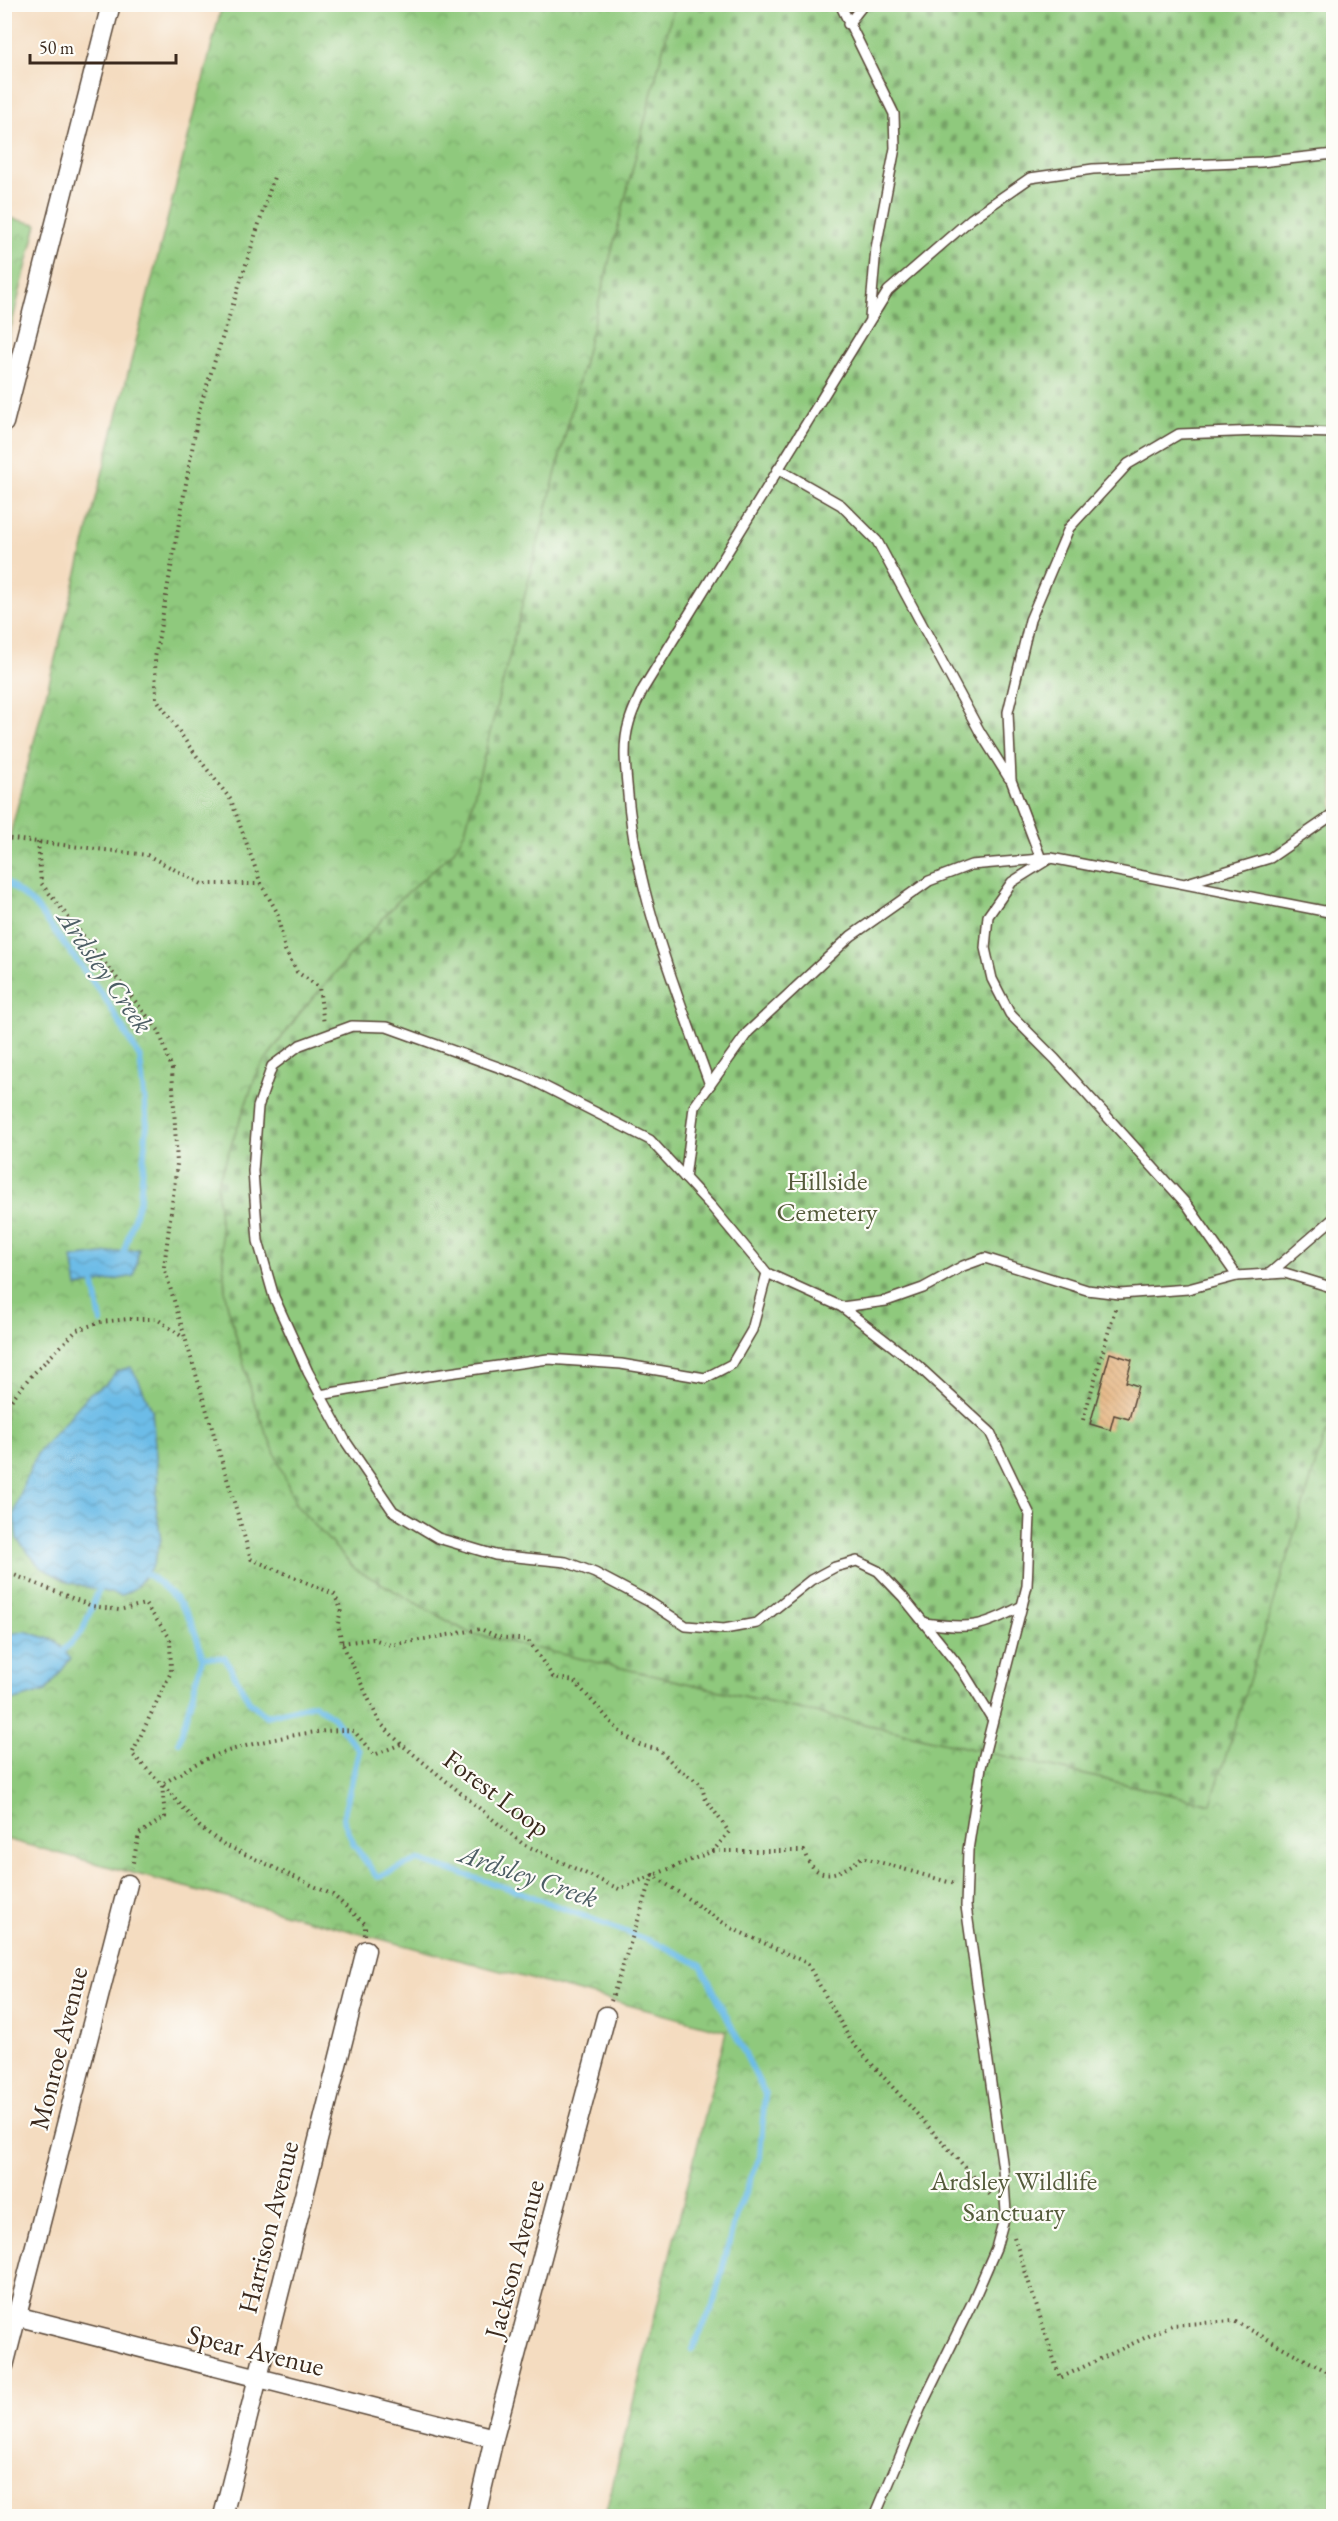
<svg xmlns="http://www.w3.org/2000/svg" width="1338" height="2521" font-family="'EB Garamond',serif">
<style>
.cemetery{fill:url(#cemetery-stones);stroke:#657a4e;stroke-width:1.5}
.park{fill:url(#park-crowns);stroke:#657a4e;stroke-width:1.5}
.water{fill:url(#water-waves);stroke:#547382;stroke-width:1.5}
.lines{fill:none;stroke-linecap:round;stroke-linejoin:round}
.stream{stroke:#6cbce7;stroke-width:6}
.building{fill:url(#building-back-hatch)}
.lane-casing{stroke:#574536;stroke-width:12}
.street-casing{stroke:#574536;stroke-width:21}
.path{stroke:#574536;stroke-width:4;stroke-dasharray:1.5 4.5;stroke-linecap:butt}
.lane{stroke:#fff;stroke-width:9}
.street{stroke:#fff;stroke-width:18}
.labels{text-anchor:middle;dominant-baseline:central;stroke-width:4.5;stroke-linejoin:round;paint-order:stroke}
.park-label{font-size:27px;fill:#545a3a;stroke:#fdfcf7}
.street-label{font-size:27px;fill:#3b2a1e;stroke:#fdfcf7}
.water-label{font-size:28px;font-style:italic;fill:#4c5d64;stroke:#fdfcf7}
</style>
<defs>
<pattern id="cemetery-stones" width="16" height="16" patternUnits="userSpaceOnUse" patternTransform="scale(1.5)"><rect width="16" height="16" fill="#8fc97d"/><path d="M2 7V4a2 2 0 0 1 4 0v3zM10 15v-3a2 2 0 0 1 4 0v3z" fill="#76a366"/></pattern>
<pattern id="park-crowns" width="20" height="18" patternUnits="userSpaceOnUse" patternTransform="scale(1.5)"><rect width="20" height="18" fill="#8fc97d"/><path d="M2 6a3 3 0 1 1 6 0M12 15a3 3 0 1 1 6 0" fill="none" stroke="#76a366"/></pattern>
<pattern id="water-waves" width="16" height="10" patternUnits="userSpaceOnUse" patternTransform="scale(1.5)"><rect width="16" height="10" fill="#6cbce7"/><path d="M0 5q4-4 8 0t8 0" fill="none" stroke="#5a99bb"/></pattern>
<pattern id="building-back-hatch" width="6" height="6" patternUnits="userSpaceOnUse" patternTransform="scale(1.5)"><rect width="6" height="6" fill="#e7b784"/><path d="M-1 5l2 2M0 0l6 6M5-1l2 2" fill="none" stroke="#bc956b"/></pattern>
</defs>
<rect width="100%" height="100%" fill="#fdfcf7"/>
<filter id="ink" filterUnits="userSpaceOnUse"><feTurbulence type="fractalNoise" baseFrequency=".0167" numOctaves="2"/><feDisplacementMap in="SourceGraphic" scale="12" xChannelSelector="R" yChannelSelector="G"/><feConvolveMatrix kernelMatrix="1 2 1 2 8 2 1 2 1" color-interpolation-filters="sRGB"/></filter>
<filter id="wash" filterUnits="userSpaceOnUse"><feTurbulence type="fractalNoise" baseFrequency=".008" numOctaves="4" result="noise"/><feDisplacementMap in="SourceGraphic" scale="24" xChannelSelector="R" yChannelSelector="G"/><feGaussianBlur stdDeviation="1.35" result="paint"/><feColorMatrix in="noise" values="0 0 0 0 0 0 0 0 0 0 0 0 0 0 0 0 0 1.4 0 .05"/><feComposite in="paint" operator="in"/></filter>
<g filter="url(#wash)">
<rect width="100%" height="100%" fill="#f4dcc0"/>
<!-- cemetery -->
<polygon class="cemetery" points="674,5 1333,5 1333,1427 1325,1434 1212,1804 469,1633 355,1569 296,1505 254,1402 226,1300 217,1184 258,1070 299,1014 398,901 453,852 465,831"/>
<!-- park -->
<g class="park">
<polygon points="222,5 674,5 465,831 453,852 398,901 299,1014 258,1070 217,1184 226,1300 254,1402 296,1505 355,1569 469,1633 1211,1804 1325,1434 1333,1427 1333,2516 628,2516 606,2511 726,2031 5,1839 5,855"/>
<polygon points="5,217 37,224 5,351 4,217"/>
</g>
<!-- water -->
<g class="water">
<polygon points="139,1249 134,1276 77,1287 72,1258"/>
<polygon points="131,1367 139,1381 152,1410 158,1479 156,1506 161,1540 152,1568 135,1588 121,1596 68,1582 40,1567 17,1539 14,1514 24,1483 37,1454 90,1393 105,1385 117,1371"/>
<polygon points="25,1631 56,1641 71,1658 46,1691 5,1703 5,1635"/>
</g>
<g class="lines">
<!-- stream -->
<g class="stream">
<polyline points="4,880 35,905 105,998 140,1058 147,1124 140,1198 124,1251 126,1259"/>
<polyline points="94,1284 101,1322"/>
<path d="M147 1574C183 1600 191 1615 203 1657L225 1658 249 1701 266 1716 314 1704 333 1717 359 1751 343 1818 354 1845 377 1877 418 1860 520 1892 663 1946 701 1965 765 2094 760 2157 736 2215 713 2306 692 2349"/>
<polyline points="64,1650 82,1632 99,1589"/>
<polyline points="179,1742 203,1657"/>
</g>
</g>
<g id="blocks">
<!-- building -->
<polygon class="building" points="1110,1353 1132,1360 1126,1382 1138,1386 1129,1419 1114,1415 1110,1430 1090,1424"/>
</g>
</g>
<g filter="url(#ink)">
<use href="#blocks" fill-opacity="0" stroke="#574536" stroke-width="1.5"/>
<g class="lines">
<defs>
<g id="lane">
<polyline points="840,4 894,114 895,148 876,248 870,318"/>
<polyline points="848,24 864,4"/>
<polyline points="778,469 841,505 877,541 980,732 1009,778"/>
<polyline points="1041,859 1011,780 1008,712 1030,620 1069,528 1128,464 1179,434 1260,431 1334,433"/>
<polyline points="1049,859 1012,882 988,916 985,948 992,979 1010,1014 1055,1059 1188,1206 1237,1276"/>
<polyline points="1187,883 1270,858 1334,814"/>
<path d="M710 1085C676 990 637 896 628 795 626 771 622 746 629 723 632 711 638 700 643 689L888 291 971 219 1030 178 1093 169 1261 162 1334 154"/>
<polyline points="685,1178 694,1107 748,1032 851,936 929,881 971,865 1051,858 1334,913"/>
<polyline points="1269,1274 1334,1218"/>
<polyline points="842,1307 886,1301 923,1288 963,1266 985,1258 1087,1290 1120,1294 1188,1289 1237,1276 1285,1273 1334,1288"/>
<polyline points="320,1395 428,1376 548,1359 621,1364 705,1378 732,1364 752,1330 767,1273"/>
<path d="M924 1623C970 1629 981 1628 1022 1606"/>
<polyline points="875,2516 921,2407 973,2301 996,2248 1006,2212 1003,2169 966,1906 968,1850 981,1767 1027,1586 1030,1515 990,1432 917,1365 842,1307 767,1273 712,1207 650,1140 526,1077 387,1027 352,1026 300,1045 272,1066 258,1107 253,1171 258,1241 274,1297 308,1372 346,1442 393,1511 438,1538 495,1555 566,1562 595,1573 648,1601 686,1626 724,1629 757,1623 811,1580 835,1567 857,1561 878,1571 903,1597 962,1670 993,1720"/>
</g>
<g id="street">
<polyline points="4,423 111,4"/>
<polyline points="4,2313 494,2438"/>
<polyline points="4,2366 128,1884"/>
<polyline points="223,2516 366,1950"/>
<polyline points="476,2516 494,2438 606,2016"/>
</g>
</defs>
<!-- lane casing -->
<use href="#lane" class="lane-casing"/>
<!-- street casing -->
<use href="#street" class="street-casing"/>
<!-- path -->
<g class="path">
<polyline points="4,838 147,855 202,884 261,884 277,912 285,950 297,972 319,987 324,1024"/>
<polyline points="38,842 41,883 159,1031 172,1069 177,1164 164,1267 251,1559 334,1594 341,1609 338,1624 342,1643 380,1723 401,1744 523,1844 619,1889 713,1851 729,1832 705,1798 701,1784 678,1769 660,1750 640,1745 621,1733 574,1681 553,1677 528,1640 498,1637 481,1629 391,1645 373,1639 342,1643"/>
<polyline points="261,884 231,800 189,746 156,698 155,658 199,410 274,177"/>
<polyline points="4,1409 29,1378 77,1330 101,1322 128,1319 157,1319 184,1338"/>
<polyline points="1083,1420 1116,1306"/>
<polyline points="4,1571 92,1606 119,1610 145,1604 170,1638 171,1672 132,1754 162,1784 165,1817 139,1834 132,1867"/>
<path d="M713 1851H804C815 1885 841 1875 862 1857L955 1884"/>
<path d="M365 1935V1924L333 1895 223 1844 200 1827 162 1784C175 1777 188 1767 202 1761 232 1746 322 1726 354 1731L374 1755 401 1744"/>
<polyline points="611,2001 653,1875 731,1928 807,1963 851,2041 992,2197"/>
<polyline points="1014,2237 1060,2378 1172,2325 1234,2321 1328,2372 1334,2412"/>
</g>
<!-- lane -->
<use href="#lane" class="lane"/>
<!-- street -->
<use href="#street" class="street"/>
</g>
</g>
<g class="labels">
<!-- park labels -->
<g class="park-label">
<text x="827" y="1180">Hillside<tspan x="827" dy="31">Cemetery</tspan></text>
<text x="1014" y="2180">Ardsley Wildlife<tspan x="1014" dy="31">Sanctuary</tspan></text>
</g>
<!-- street labels -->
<g class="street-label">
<text transform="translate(497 1793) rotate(37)">Forest Loop</text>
<text transform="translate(58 2048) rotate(-76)">Monroe Avenue</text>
<text transform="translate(268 2227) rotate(-76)">Harrison Avenue</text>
<text transform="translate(514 2259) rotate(-75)">Jackson Avenue</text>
<text transform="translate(256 2350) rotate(14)">Spear Avenue</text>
</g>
<!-- water labels -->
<g class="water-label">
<text transform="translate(106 971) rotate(55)">Ardsley Creek</text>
<text transform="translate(529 1875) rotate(19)">Ardsley Creek</text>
</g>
</g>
<!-- margin -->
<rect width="1338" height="2521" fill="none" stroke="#fdfcf7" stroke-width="24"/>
<!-- scale -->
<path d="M30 54v9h146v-9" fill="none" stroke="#3b2a1e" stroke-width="3"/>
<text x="39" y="54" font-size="18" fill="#3b2a1e" stroke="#fdfcf7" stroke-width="4.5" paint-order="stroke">50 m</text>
</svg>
